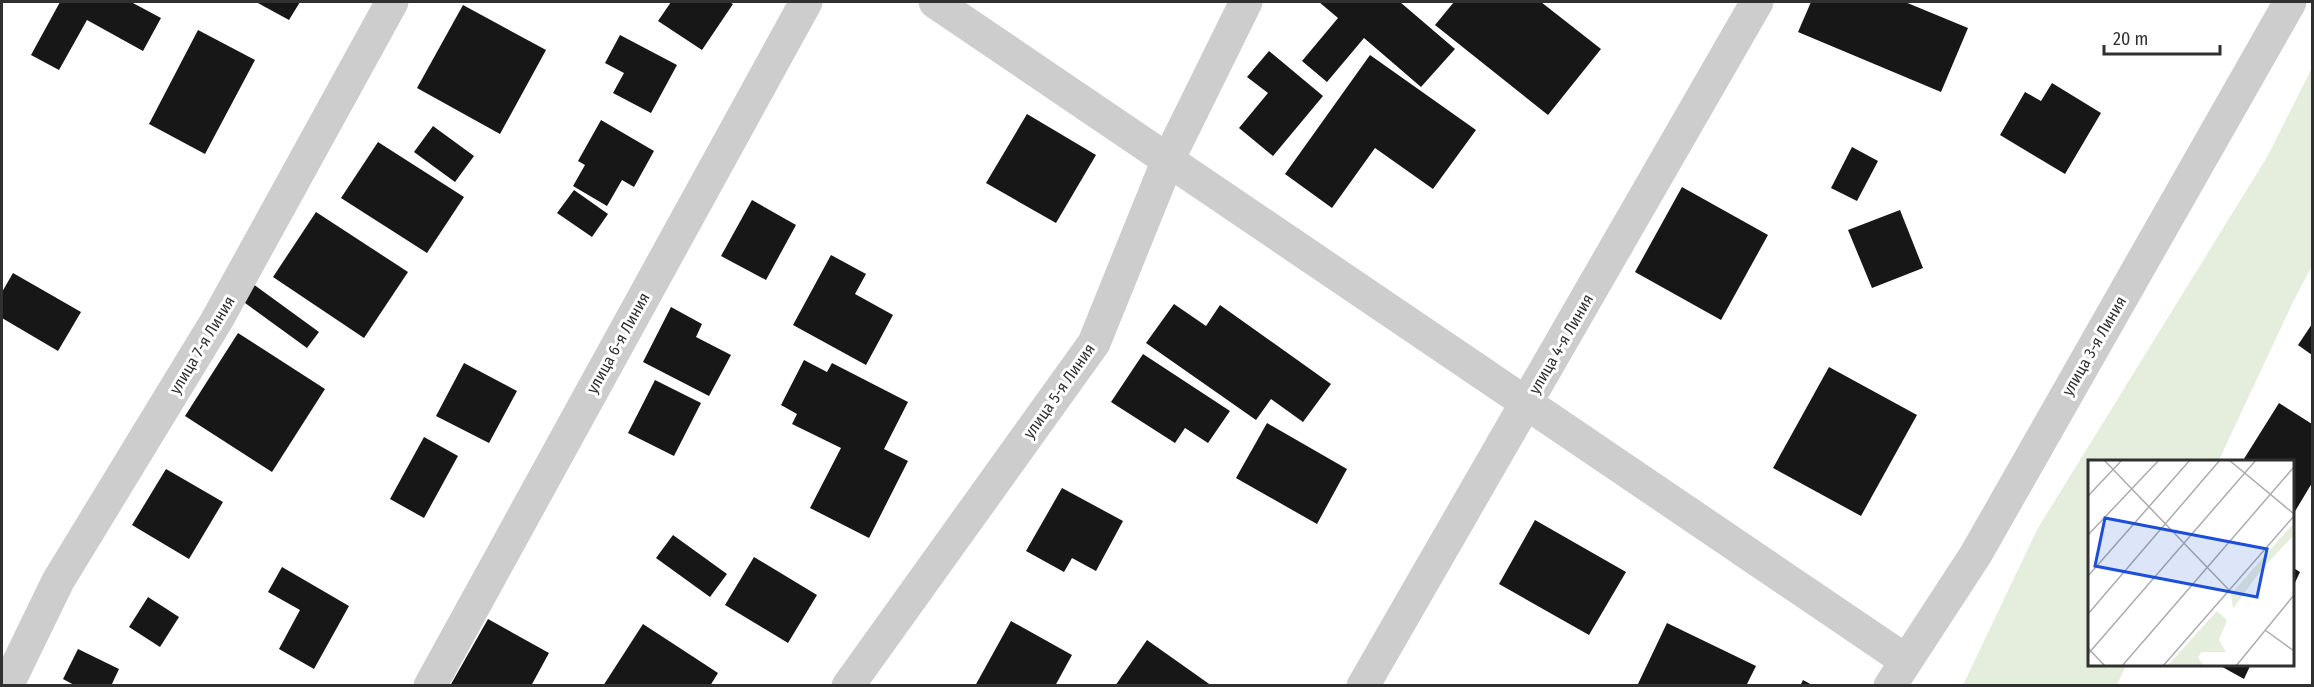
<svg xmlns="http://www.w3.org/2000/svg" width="2314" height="687" font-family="'Fira Sans Condensed',sans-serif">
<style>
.green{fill:#e5eedd}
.building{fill:#171717}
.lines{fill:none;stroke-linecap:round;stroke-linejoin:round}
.minor{stroke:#cdcdcd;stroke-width:33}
.tertiary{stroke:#cdcdcd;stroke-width:33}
.labels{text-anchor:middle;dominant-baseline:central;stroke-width:6;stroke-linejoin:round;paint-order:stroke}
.street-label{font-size:16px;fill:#303030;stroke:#fff}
.inset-road{fill:none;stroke:#acacac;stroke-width:1.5}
.view{fill:#1d4ed8;fill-opacity:0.15;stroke:#1d4ed8;stroke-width:3}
.inset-edge{fill:none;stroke:#303030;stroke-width:3}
</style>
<rect width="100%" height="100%" fill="#fff"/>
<!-- green -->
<polygon class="green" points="2312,68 2312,266 2294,300 2218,462 2089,462 2089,664 2126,665 2117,685 1963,685 2038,528 2267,157"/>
<!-- building -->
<g class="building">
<polygon points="60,2 131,2 161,18 143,51 87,20 59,70 31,55"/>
<polygon points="256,2 300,2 289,20"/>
<polygon points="671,2 729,2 733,4 702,50 658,21"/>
<polygon points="1319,2 1400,2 1455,49 1421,87 1364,38 1327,82 1302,61 1338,18"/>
<polygon points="1454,2 1541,2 1601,49 1548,115 1435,25"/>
<polygon points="1811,2 1905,2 1968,28 1941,92 1798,32"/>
<polygon points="463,5 546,50 500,134 417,88"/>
<polygon points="198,30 255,60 205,154 149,124"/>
<polygon points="620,35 677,65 651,113 613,93 624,73 605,63"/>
<polygon points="1269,51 1323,96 1273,156 1239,128 1268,93 1247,77"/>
<polygon points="1370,55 1476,130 1433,189 1375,148 1332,208 1285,174"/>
<polygon points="2052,83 2101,113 2065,174 2000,135 2025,92 2041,101"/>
<polygon points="1027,114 1096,155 1056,223 986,183"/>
<polygon points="601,120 654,151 634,187 622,180 607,206 573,186 585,165 578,161"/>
<polygon points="433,126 474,156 455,182 414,152"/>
<polygon points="378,142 464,197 427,253 341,198"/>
<polygon points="1852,147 1878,161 1857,201 1831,188"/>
<polygon points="1682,187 1768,235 1721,320 1635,272"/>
<polygon points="574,190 608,214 592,237 557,213"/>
<polygon points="752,200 796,225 766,280 721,256"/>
<polygon points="1900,210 1923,268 1872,288 1848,230"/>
<polygon points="316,212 408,272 364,338 273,277"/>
<polygon points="831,255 866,274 855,294 893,315 866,365 793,325"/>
<polygon points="13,273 81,312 58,351 2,318 2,292"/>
<polygon points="253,284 319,332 307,348 241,300"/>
<polygon points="1174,304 1206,326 1220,305 1331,384 1303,422 1271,399 1256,420 1146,343"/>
<polygon points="671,307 702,324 696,337 731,355 709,396 643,362"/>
<polygon points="2312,324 2312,355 2298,345"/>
<polygon points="238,333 325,389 272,472 185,416"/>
<polygon points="1143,354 1230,411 1208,443 1185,428 1175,443 1111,402"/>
<polygon points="804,360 827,372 832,363 908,402 884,449 908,461 869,538 810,508 841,448 792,424 797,414 781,405"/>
<polygon points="464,363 517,391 489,443 436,416"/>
<polygon points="1829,367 1917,415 1861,516 1773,468"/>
<polygon points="655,380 701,403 674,456 628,433"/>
<polygon points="2279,403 2312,424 2312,483 2294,513 2292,511 2292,462 2242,462"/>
<polygon points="1267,423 1347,469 1317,524 1236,478"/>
<polygon points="424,437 458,456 424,518 390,499"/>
<polygon points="166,469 223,502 189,559 132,525"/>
<polygon points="1062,488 1123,521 1096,571 1072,558 1064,572 1026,551"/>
<polygon points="1535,520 1626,572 1589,635 1499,584"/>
<polygon points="673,535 727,574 710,597 656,558"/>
<polygon points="754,557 817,595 788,643 725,605"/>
<polygon points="282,567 349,606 314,669 279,649 300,610 268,592"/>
<polygon points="2292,567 2300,572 2292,589"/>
<polygon points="148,597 179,617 160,647 129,627"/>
<polygon points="488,619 549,653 531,686 450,686"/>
<polygon points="1011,621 1072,655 1055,686 975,686"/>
<polygon points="1667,623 1756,666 1746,686 1637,686"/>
<polygon points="643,624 718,673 710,686 603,686"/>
<polygon points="1147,640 1212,686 1115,686"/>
<polygon points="78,649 119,669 111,686 76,686 63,679"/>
<polygon points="2217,664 2251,664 2244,679"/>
<polygon points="1803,680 1814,686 1800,686"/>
</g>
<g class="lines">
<!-- minor -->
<g class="minor">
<polyline points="935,2 1905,660"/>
<polyline points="7,686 58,581 217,320 392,2"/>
<polyline points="430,686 806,2"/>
<polyline points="848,686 1094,343 1168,160 1246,2"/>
<polyline points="1890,686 1976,554 2290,2"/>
</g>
<!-- tertiary -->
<polyline class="tertiary" points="1363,686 1757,2"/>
</g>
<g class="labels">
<!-- street labels -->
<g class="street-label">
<text transform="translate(618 343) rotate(-61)">улица 6-я Линия</text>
<text transform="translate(1561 344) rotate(-60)">улица 4-я Линия</text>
<text transform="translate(202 345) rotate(-59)">улица 7-я Линия</text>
<text transform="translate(2094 346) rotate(-60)">улица 3-я Линия</text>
<text transform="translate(1059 391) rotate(-55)">улица 5-я Линия</text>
</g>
</g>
<!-- overview -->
<g transform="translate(2088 460)">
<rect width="206" height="206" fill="#fff"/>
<path d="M204 65V77L173 110 145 149 143 134ZM129 151 139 160 131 180 138 192H114L110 197 115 205H80Z" fill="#e5eedd"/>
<path class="inset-road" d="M16 0 141 130M141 0 206 54M0 36 34 0M0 75 71 0M0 116 102 0M0 154 132 0M177 170 206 191M0 188 17 206M0 194 168 0M34 206 206 7M75 206 206 56M148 206 206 135"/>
<path class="view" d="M17 58 179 89 169 137 7 106Z"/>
<rect width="206" height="206" class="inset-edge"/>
</g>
<!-- border -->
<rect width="2314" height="687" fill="none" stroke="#303030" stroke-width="6"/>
<!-- scale -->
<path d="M2104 45v9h116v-9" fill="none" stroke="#303030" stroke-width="3"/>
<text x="2113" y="45" font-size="18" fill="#303030" stroke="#ffffff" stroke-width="4.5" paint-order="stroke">20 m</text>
</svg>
